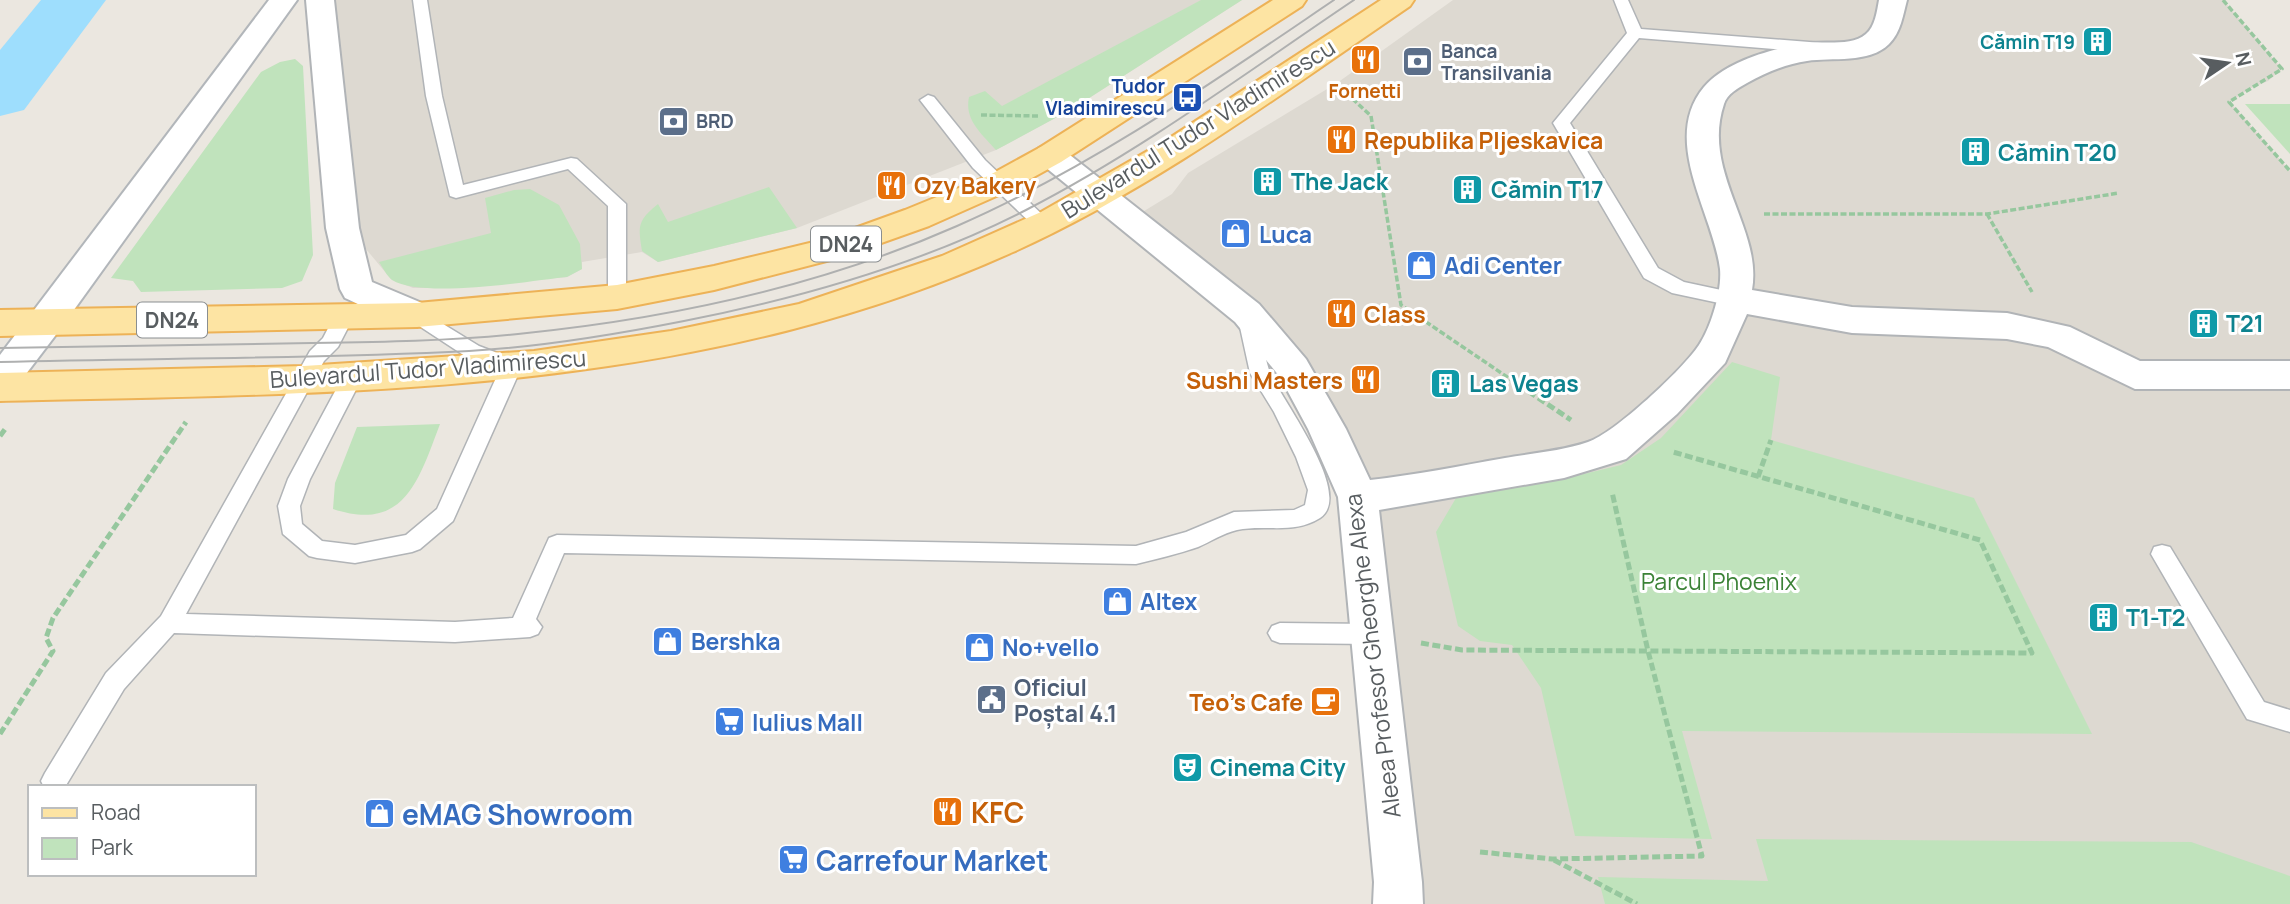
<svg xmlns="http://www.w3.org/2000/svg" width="2290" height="904" font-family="Manrope,sans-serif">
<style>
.education{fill:#ddd9d1}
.green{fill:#c0e3bc}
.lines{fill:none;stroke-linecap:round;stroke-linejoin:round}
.river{fill:#9edefd;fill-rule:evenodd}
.service-casing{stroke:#b1b4b7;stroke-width:3}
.minor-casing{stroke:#b1b4b7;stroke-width:4}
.secondary-casing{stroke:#b2b6ba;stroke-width:4}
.primary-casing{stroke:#edb257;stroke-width:4}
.path-far1{stroke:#96c79e;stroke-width:3.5;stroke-dasharray:6 2.5;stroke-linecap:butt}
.path{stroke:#96c79e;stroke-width:5;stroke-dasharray:8 3.5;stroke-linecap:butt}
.service{fill:#fff;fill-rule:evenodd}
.minor{fill:#fff;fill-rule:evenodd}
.secondary{fill:#fff;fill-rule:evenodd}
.primary{fill:#fde4a3;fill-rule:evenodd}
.tram{stroke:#afb0b0;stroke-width:2}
.labels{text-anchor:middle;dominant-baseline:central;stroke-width:6;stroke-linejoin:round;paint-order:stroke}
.far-culture-label{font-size:19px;font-weight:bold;fill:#0d838f;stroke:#fff;text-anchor:end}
.far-service-label{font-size:19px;font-weight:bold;fill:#4e5e75;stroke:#fff;text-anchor:start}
.far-transit-label{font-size:19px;font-weight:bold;fill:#164399;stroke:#fff;text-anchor:end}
.far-food-label{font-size:19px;font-weight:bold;fill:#c56008;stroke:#fff}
.shield{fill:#fff;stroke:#8a8e90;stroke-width:2}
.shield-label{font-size:21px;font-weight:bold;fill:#585d60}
.street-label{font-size:23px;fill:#585d60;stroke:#fff}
.food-label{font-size:23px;font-weight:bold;fill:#c56008;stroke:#fff;text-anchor:start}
.culture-label{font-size:23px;font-weight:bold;fill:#0d838f;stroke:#fff;text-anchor:start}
.shop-label{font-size:23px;font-weight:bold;fill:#366cbe;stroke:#fff;text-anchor:start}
.park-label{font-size:23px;fill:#3b8236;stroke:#fff}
.service-label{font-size:23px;font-weight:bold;fill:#4e5e75;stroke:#fff;text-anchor:start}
.near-food-label{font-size:28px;font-weight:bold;fill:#c56008;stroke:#fff;text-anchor:start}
.near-shop-label{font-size:28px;font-weight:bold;fill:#366cbe;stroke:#fff;text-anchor:start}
</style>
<rect width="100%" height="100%" fill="#ebe7e0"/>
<!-- education -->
<g class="education">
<polygon points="320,0 1242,0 1072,109 996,150 797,228 658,262 642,252 582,262 582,269 567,277 449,288 413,288 391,279 341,219"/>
<polygon points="1453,0 2223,0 2282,69 2268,81 2249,89 2230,102 2290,171 2290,904 1398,904 1358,497 1293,368 1131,219 1172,194 1188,173 1337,83"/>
</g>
<!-- green -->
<g class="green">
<path d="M1201 0H1242L1072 109 996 150C982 134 964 120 969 97L985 91 1002 106Z"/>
<polygon points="295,59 303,66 313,255 302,281 282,288 141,292 133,281 111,278 261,72 280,62"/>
<polygon points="2245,104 2290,104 2290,154"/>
<path d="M769 187 797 228 658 262 642 251C638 226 637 221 658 204L668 222Z"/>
<path d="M530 189 559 205 580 244 582 269 567 277C529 281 423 299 392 280 387 276 383 268 379 262L491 233 485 198 514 190Z"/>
<polygon points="1732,362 1780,377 1771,440 1974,498 2092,734 1682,731 1712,839 1575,836 1541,688 1512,645 1480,641 1458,626 1436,532 1456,498 1563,479 1621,465 1661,438"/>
<path d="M440 424C419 479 405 533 333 509L335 483 357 427Z"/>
<polygon points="1756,839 2191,842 2290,876 2290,904 1605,904 1598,877 1768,881"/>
</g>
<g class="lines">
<!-- river -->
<polygon class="river" points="41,0 106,0 24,110 0,116 0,50"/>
<defs>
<g id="service">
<polygon points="413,0 427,0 442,96 463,185 571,158 577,159 626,204 626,297 624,302 610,302 608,297 608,206 568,169 456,198 450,196 426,96"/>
<polygon points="1614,0 1628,0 1641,29 1822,43 1830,48 1822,53 1639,38 1570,123 1658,268 1684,282 1740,294 1742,299 1740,304 1733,306 1672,293 1644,278 1553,123 1627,33"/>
<polygon points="928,95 934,97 985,160 1048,220 1051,224 1048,228 1036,228 973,168 920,100"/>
<polygon points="417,308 479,346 519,361 522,366 453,521 420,549 412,552 355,563 317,558 309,556 283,534 278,506 288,479 347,369 354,367 361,369 364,374 310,479 300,506 302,524 322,541 355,545 406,535 437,509 500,369 465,356 410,320 407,315 410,310"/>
<path d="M344 309 351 311 354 316 338 347 324 361 186 614 455 622 513 618 549 538 557 535 1136 546 1186 532 1234 512 1294 510 1305 505 1308 490 1296 457 1274 412 1250 373 1238 318 1241 313H1255L1258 318C1261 335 1264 354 1269 370 1278 396 1356 494 1320 518 1293 535 1265 524 1237 530 1223 533 1210 542 1198 547 1178 554 1156 559 1136 564L564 553 536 619 542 627 538 634 530 637 455 642 174 633 124 689 65 787H44L41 781 45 773 106 673 161 616 310 351 323 338 337 311Z"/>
<polygon points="2162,545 2170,547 2264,702 2290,710 2290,732 2247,719 2151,554 2154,547"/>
<polygon points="1280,623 1372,624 1380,627 1384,634 1380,641 1372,644 1280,643 1272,640 1268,633 1272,626"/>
</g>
<g id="minor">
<path d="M306 0H334L359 228 372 282 429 306 435 315 429 324C403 332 369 308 345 298L340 289 326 228Z"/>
<path d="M1879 0H1907C1903 15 1901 32 1889 44 1869 64 1832 57 1807 61 1786 64 1765 73 1747 83 1738 88 1727 94 1724 104 1701 172 1763 229 1752 290L1852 307 2007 313 2070 327 2140 361H2290V389H2135L2048 347 2007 339 1852 333 1747 314 1725 363 1677 414 1626 459 1564 478 1379 510 1422 882 1423 904H1373L1374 882 1338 497 1308 429 1280 377 1235 322 1039 162 1034 155 1039 148 1050 145 1061 148 1259 304 1306 359 1346 429 1370 480C1415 475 1460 466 1505 458 1533 453 1562 451 1588 442 1615 433 1683 369 1699 345 1711 327 1722 291 1720 269 1713 213 1660 140 1704 87 1727 60 1777 47 1810 43 1828 41 1852 46 1866 34 1875 27 1877 11 1879 0Z"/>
</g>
<polygon id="secondary" points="269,0 297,0 58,332 13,391 0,395 0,355"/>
<g id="primary">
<polygon points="1273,0 1306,0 1302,6 1061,162 1010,190 929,226 842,257 714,290 617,309 417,327 0,336 0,310 417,303 617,285 714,266 822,240 905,210 988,176 1039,148"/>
<path d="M1381 0H1414L1410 6C1282 93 1155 188 1013 252 693 397 344 393 0 401V373L304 366 534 351 671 331 799 304 942 256 1041 212 1165 141Z"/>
</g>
</defs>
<!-- service casing -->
<use href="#service" class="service-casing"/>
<!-- minor casing -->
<use href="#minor" class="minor-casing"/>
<!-- secondary casing -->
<use href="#secondary" class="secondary-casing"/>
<!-- primary casing -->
<use href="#primary" class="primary-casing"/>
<!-- path-far1 -->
<g class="path-far1">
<polyline points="2223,0 2282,69 2229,102 2290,171"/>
<polyline points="1340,87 1371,116 1401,305 1522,387"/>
<polyline points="981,115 1039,116"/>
<polyline points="1764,214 1987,214 2119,193"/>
<polyline points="1987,214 2032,292"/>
</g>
<!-- path -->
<g class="path">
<polyline points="1519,385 1571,420"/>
<polyline points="0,436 6,428"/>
<polyline points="1758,477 1771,440"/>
<polyline points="1421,643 1462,650 2032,653 1980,540 1673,452"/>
<polyline points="0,734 53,651 46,638 53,618 186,422"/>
<polyline points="1480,852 1552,859 1702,856 1648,651 1612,492"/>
<polyline points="1554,860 1637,904"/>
</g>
<!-- service -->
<use href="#service" class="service"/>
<!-- minor -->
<use href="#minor" class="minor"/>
<!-- secondary -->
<use href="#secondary" class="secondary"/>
<!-- primary -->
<use href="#primary" class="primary"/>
<!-- tram -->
<g class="tram">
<path d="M0 348C104 346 208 345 312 343 381 342 450 341 518 334 668 319 819 287 957 226 1092 167 1213 82 1334 0"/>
<path d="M0 362C156 358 313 359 469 351 541 347 613 335 684 321 801 298 919 265 1026 210 1141 151 1247 72 1354 0"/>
</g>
</g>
<!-- icons -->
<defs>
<symbol id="building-square" viewBox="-11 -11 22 22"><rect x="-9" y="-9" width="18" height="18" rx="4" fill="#0f9aa8" stroke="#fff"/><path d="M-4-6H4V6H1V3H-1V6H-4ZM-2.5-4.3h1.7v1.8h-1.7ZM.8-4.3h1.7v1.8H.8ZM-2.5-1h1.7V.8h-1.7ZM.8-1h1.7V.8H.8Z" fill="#fff"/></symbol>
<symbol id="restaurant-square" viewBox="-11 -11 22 22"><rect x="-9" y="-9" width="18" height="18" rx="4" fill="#e8710a" stroke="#fff"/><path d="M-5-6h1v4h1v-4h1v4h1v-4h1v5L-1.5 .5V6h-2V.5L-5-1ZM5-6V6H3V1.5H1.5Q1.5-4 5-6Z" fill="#fff"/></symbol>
<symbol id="bank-square" viewBox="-11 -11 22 22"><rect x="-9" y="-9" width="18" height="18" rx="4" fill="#5c6f8a" stroke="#fff"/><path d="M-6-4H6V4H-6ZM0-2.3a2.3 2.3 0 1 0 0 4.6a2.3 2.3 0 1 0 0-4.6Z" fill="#fff"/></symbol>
<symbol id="bus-square" viewBox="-11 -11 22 22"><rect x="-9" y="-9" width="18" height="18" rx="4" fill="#1a4fb4" stroke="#fff"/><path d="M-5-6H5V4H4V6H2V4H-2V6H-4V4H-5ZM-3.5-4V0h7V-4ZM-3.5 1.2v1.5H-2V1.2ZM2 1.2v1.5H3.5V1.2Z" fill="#fff"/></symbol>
<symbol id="shop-square" viewBox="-11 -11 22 22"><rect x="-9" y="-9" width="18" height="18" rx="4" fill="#3f7fe0" stroke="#fff"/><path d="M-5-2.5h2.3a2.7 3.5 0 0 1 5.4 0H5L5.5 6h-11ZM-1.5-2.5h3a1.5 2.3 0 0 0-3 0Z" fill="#fff"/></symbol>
<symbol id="civic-square" viewBox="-11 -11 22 22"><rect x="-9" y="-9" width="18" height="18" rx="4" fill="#5c6f8a" stroke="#fff"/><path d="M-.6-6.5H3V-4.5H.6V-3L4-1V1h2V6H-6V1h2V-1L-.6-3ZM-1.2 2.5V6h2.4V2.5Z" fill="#fff"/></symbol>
<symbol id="cafe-square" viewBox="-11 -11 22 22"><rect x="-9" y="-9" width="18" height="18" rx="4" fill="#e8710a" stroke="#fff"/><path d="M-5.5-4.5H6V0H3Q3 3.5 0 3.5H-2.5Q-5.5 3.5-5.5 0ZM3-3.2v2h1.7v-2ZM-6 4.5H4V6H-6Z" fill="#fff"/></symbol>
<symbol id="supermarket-square" viewBox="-11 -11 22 22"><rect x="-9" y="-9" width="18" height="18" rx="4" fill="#3f7fe0" stroke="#fff"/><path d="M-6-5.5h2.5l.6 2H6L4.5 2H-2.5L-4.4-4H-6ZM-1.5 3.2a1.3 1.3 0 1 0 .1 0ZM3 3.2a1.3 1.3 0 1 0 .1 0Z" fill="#fff"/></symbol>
<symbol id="theatre-square" viewBox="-11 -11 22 22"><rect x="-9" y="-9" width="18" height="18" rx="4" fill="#0f9aa8" stroke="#fff"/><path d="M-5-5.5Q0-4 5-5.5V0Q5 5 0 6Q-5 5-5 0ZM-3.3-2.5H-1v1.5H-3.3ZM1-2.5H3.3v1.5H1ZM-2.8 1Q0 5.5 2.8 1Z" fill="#fff"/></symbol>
</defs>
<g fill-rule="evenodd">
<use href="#building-square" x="2080" y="24" width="35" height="35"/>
<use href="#restaurant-square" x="1348" y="42" width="35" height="35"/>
<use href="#bank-square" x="1400" y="44" width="35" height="35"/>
<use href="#bus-square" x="1170" y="80" width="35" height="35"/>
<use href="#bank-square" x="656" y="104" width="35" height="35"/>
<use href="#restaurant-square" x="1324" y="122" width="35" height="35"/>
<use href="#building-square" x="1958" y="134" width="35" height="35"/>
<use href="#building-square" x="1250" y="164" width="35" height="35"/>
<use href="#restaurant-square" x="874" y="168" width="35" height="35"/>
<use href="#building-square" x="1450" y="172" width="35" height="35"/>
<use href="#shop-square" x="1218" y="216" width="35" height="35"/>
<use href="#shop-square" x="1404" y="248" width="35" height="35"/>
<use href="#restaurant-square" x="1324" y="296" width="35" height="35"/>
<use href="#building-square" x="2186" y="306" width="35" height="35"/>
<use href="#restaurant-square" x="1348" y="362" width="35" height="35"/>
<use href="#building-square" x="1428" y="366" width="35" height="35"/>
<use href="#shop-square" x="1100" y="584" width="35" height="35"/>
<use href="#building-square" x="2086" y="600" width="35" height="35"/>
<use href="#shop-square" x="650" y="624" width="35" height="35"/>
<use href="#shop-square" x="962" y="630" width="35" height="35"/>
<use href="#civic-square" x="974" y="682" width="35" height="35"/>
<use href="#cafe-square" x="1308" y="684" width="35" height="35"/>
<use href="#supermarket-square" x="712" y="704" width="35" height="35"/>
<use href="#theatre-square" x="1170" y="750" width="35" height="35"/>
<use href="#restaurant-square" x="930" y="794" width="35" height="35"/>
<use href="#shop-square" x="362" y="796" width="35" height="35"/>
<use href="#supermarket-square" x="776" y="842" width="35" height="35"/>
</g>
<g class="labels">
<!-- far-culture labels -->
<g class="far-culture-label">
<text x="2075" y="42">Cămin T19</text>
</g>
<!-- far-service labels -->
<g class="far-service-label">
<text x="1441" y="51">Banca<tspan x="1441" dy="22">Transilvania</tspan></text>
<text x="696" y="121">BRD</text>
</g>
<!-- far-transit labels -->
<g class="far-transit-label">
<text x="1165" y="86">Tudor<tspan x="1165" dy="22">Vladimirescu</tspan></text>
</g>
<!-- far-food labels -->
<g class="far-food-label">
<text x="1365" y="91">Fornetti</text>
</g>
<!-- shield labels -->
<g class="shield">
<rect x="811" y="226.5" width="70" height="35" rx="5"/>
<rect x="137" y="302.5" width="70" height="35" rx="5"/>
</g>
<g class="shield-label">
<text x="846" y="244">DN24</text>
<text x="172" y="320">DN24</text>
</g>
<!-- street labels -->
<g class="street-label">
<text transform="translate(1198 128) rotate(-32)">Bulevardul Tudor Vladimirescu</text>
<text transform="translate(428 368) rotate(-4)">Bulevardul Tudor Vladimirescu</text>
<text transform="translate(1372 656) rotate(-97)">Aleea Profesor Gheorghe Alexa</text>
</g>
<!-- food labels -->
<g class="food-label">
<text x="1364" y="140">Republika Pljeskavica</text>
<text x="914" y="185">Ozy Bakery</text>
<text x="1364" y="314">Class</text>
<text x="1343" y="380" text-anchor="end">Sushi Masters</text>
<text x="1303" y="702" text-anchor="end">Teo's Cafe</text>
</g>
<!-- culture labels -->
<g class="culture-label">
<text x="1998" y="152">Cămin T20</text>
<text x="1291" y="181">The Jack</text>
<text x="1491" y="189">Cămin T17</text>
<text x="2226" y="323">T21</text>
<text x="1469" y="383">Las Vegas</text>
<text x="2126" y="617">T1-T2</text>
<text x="1210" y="767">Cinema City</text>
</g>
<!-- shop labels -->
<g class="shop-label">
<text x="1259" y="234">Luca</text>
<text x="1444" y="265">Adi Center</text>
<text x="1140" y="601">Altex</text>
<text x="691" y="641">Bershka</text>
<text x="1002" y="647">No+vello</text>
<text x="752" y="722">Iulius Mall</text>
</g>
<!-- park labels -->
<g class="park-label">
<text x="1719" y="581">Parcul Phoenix</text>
</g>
<!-- service labels -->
<g class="service-label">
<text x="1014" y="687">Oficiul<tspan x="1014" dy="26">Poștal 4.1</tspan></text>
</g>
<!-- near-food labels -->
<g class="near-food-label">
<text x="971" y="812">KFC</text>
</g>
<!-- near-shop labels -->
<g class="near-shop-label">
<text x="402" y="814">eMAG Showroom</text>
<text x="816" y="860">Carrefour Market</text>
</g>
</g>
<!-- legend -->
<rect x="28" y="785" width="228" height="91" fill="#ffffff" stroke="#bcbebf" stroke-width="2"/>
<rect x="42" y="808" width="35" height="10" fill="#fde4a3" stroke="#bcbebf" stroke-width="2"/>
<text x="91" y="820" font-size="21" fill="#585d60">Road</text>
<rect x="42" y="838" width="35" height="21" fill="#c0e3bc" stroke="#bcbebf" stroke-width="2"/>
<text x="91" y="855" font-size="21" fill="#585d60">Park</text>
<!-- north arrow -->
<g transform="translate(2227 63) rotate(77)" stroke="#ffffff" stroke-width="5" paint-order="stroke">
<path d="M0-5L12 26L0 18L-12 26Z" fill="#585d60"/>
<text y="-10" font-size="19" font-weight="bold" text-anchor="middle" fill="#585d60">N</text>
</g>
</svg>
